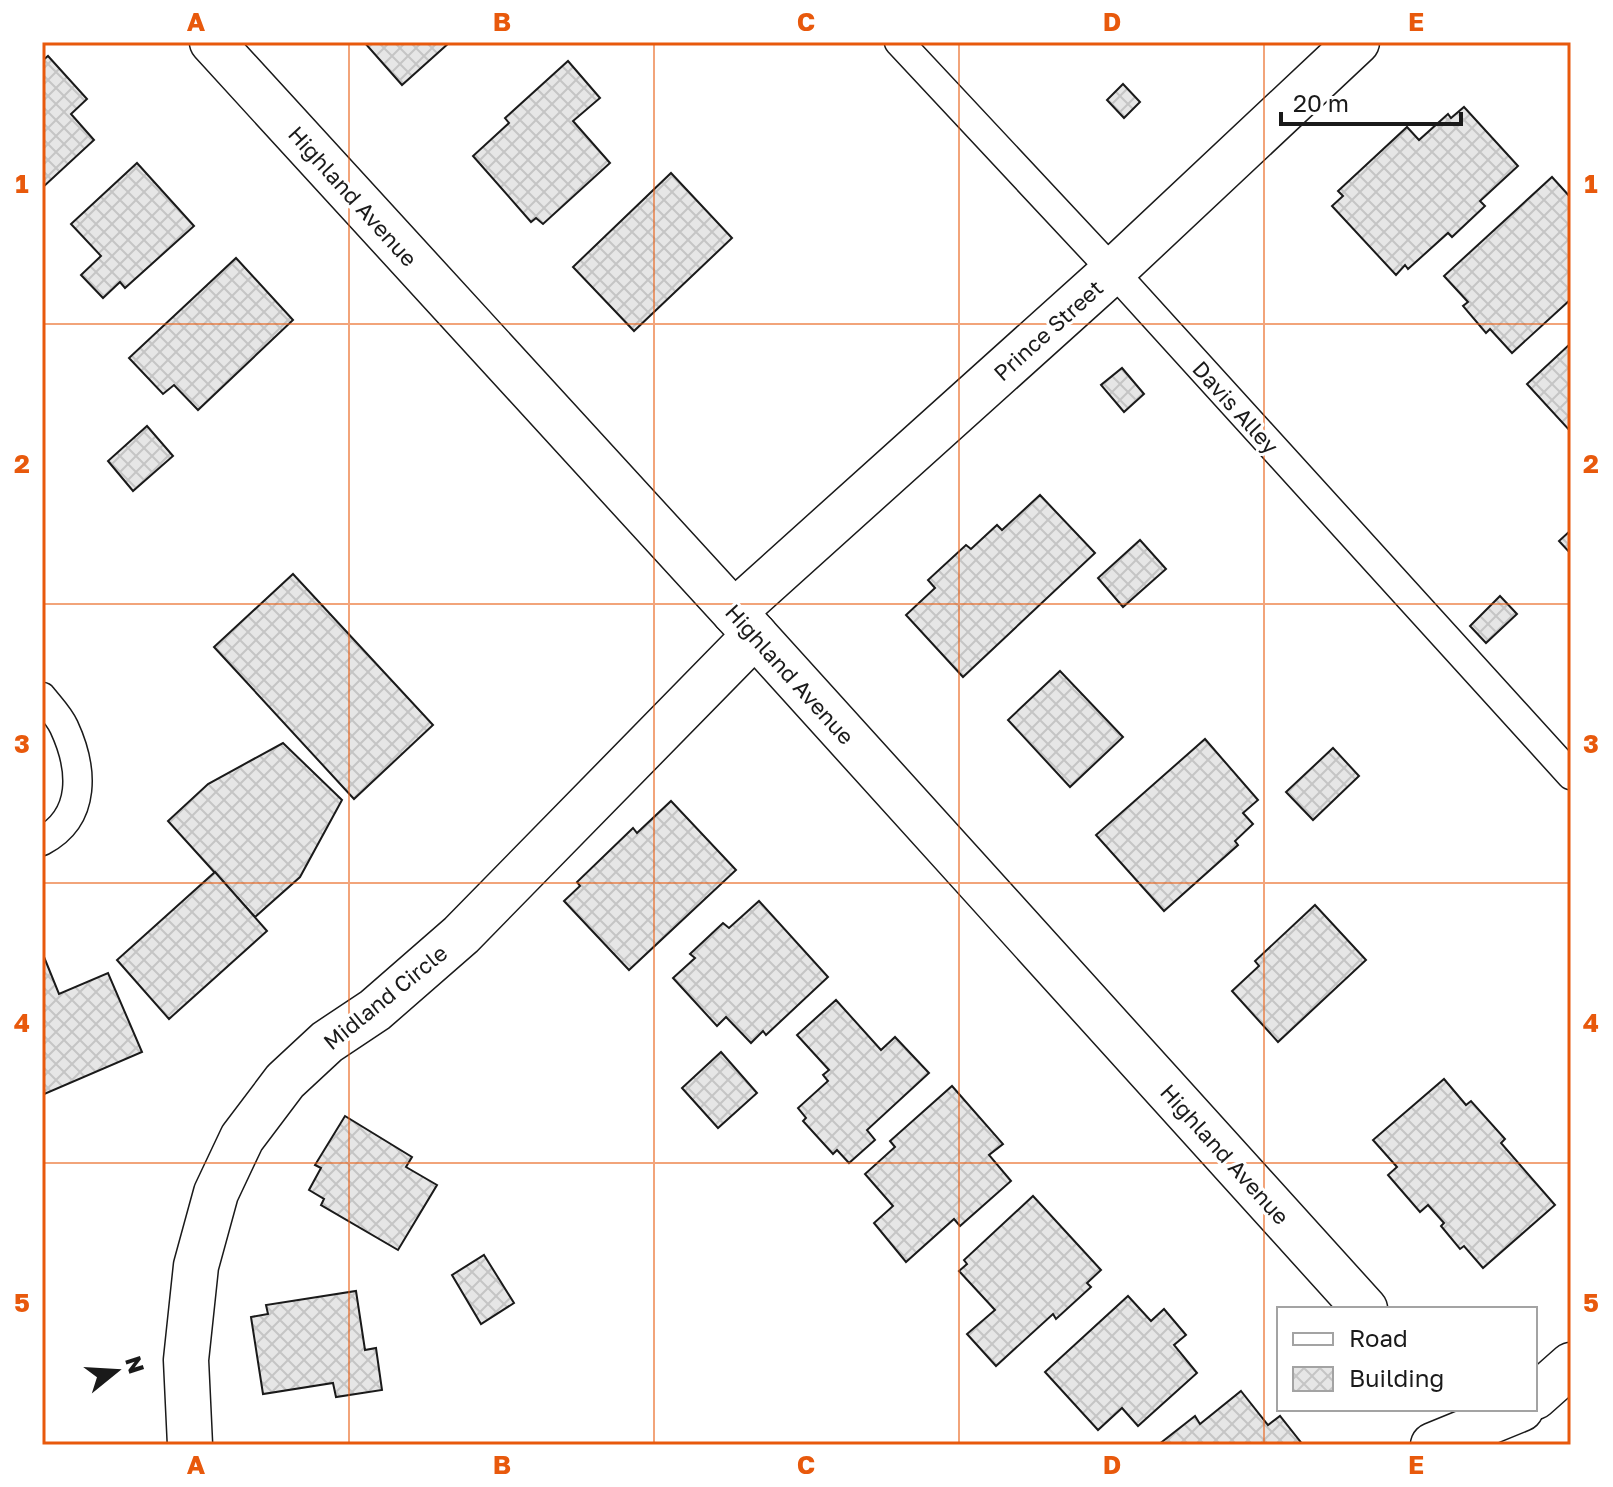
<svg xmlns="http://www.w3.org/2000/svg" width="1613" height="1487" font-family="'Golos Text',sans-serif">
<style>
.building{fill:url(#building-cross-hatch);stroke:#1a1a1a;stroke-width:2}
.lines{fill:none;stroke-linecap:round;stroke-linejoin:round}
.service-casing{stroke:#1a1a1a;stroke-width:31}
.minor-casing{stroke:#1a1a1a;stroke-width:47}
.service{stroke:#fff;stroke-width:28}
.minor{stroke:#fff;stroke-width:44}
.grid{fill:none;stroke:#e8590c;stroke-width:2;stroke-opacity:0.55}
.labels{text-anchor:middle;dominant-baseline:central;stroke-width:6;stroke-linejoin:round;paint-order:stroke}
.street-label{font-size:22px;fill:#1a1a1a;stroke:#fff}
.neatline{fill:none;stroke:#e8590c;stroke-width:3}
.grid-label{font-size:26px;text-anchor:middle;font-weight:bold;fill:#e8590c}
</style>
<defs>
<pattern id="building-cross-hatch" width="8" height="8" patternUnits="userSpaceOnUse" patternTransform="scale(2)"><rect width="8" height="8" fill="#e6e6e6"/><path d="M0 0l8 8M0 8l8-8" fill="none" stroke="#c5c5c5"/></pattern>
</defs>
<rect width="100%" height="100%" fill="#fff"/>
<!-- building -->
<g class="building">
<polygon points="364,42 450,42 402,85"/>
<polygon points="48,56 87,99 71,114 94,140 42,188 42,61"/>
<polygon points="568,61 600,98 573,121 610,163 543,224 536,218 531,222 473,156 509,123 505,118"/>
<polygon points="1123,84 1140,102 1124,118 1107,100"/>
<polygon points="1464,107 1518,166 1480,201 1485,206 1452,237 1448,233 1408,269 1405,265 1396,275 1332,206 1343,196 1338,191 1407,127 1419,140 1448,114 1451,118"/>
<polygon points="137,163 194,226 125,288 120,282 103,298 81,275 101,256 71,224"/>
<polygon points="671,173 732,238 634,331 573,267"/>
<polygon points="1552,177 1571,198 1571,299 1512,353 1490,329 1486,333 1463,306 1468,302 1444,276"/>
<polygon points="236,258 293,320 198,410 174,385 163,394 129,358"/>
<polygon points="1571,343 1571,432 1527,384"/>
<polygon points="1122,368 1144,394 1124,412 1101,385"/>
<polygon points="147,426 173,456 133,491 108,461"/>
<polygon points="1040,495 1095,553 963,677 906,615 935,588 928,580 966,545 971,549 997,525 1002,530"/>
<polygon points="1571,530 1571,554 1559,541"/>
<polygon points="1140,540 1166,569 1123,607 1098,578"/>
<polygon points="293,574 433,725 354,799 214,647"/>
<polygon points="1500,596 1517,614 1486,643 1470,626"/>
<polygon points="1060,671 1123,737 1070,787 1008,720"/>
<polygon points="1205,739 1258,800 1243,813 1253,824 1235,841 1238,845 1164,911 1096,835"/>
<polygon points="283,743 342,800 300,877 255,917 168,821 208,784"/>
<polygon points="1333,748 1359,776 1313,820 1286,792"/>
<polygon points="671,801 736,870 629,970 564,901 580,886 577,882 633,828 637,833"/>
<polygon points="215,872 267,931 169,1019 117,960"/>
<polygon points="759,901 828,977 766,1035 763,1031 751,1043 726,1017 717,1026 673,978 695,958 690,954 723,923 729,928"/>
<polygon points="1315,905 1366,960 1278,1042 1232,991 1259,966 1255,961"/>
<polygon points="42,952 59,994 108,973 142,1052 42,1095"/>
<polygon points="836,1000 881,1050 895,1037 929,1073 867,1130 875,1140 849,1163 837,1150 833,1154 803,1121 806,1118 798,1108 828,1081 823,1075 829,1070 797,1035"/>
<polygon points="721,1052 757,1093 718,1128 682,1088"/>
<polygon points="1444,1079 1466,1105 1471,1101 1505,1139 1501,1143 1555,1205 1483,1268 1464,1246 1460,1249 1441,1226 1444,1223 1428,1205 1420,1212 1388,1175 1397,1167 1373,1140"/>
<polygon points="952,1086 1003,1144 989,1155 1011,1181 960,1226 954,1219 906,1262 874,1223 893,1206 865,1174 895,1147 890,1141"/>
<polygon points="345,1116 412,1157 406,1167 437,1185 398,1250 321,1205 324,1199 309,1190 321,1168 315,1165"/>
<polygon points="1033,1196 1101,1270 1087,1283 1091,1287 1056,1319 1053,1314 996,1366 967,1334 995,1310 959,1271 967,1264 964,1260"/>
<polygon points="484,1255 514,1303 481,1324 452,1275"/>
<polygon points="356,1291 365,1350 376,1348 382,1390 336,1397 333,1383 263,1394 251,1317 268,1314 266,1305"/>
<polygon points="1128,1296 1151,1321 1164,1309 1186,1335 1174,1345 1197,1373 1138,1426 1122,1408 1098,1430 1045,1372"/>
<polygon points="1241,1391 1268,1425 1280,1416 1303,1445 1158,1445 1195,1416 1200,1424"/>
</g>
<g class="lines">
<defs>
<g id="service">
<polyline points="899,42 1113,271 1571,775"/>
<path d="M42 697C49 706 59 716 64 727 83 768 87 817 42 841"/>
</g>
<g id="minor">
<polyline points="212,42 755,635 1365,1309"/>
<polyline points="734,612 1113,271 1357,42"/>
<polyline points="1535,1397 1571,1365"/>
<polyline points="190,1445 186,1360 196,1266 216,1193 242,1138 285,1081 327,1042 375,1010 461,935 755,635"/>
<polyline points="1433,1445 1521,1409"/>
</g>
</defs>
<!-- service casing -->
<use href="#service" class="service-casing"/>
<!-- minor casing -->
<use href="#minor" class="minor-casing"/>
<!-- service -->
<use href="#service" class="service"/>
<!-- minor -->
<use href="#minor" class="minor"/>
</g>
<!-- grid -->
<path class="grid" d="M349 42V1445M654 42V1445M959 42V1445M1264 42V1445M42 324H1571M42 604H1571M42 883H1571M42 1163H1571"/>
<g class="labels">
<!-- street labels -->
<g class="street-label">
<text transform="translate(353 196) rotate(48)">Highland Avenue</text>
<text transform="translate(1048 330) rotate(-42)">Prince Street</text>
<text transform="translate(1236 407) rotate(48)">Davis Alley</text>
<text transform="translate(790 674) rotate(48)">Highland Avenue</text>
<text transform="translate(385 997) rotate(-39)">Midland Circle</text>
<text transform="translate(1225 1154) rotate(48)">Highland Avenue</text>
</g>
</g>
<!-- border -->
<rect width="1613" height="1487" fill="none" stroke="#ffffff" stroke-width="88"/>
<!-- legend -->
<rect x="1277" y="1307" width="260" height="104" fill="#ffffff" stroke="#a3a3a3" stroke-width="2"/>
<rect x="1293" y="1333" width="40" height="12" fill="#ffffff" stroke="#a3a3a3" stroke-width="2"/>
<text x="1349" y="1347" font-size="24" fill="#1a1a1a">Road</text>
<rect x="1293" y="1367" width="40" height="24" fill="url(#building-cross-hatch)" stroke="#a3a3a3" stroke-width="2"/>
<text x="1349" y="1387" font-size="24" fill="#1a1a1a">Building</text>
<!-- north arrow -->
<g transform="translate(116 1371) rotate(72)" stroke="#ffffff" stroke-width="6" paint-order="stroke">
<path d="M0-6L14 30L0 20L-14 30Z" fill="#1a1a1a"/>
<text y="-12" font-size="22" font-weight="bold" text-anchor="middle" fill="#1a1a1a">N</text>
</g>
<!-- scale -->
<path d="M1281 112v12h180v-12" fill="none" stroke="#1a1a1a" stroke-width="4"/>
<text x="1293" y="112" font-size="24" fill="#1a1a1a" stroke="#ffffff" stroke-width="6" paint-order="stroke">20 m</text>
<rect x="44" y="44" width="1525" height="1399" class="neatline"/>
<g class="grid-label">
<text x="196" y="31">A</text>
<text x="502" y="31">B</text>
<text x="806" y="31">C</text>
<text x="1112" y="31">D</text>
<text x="1416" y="31">E</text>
<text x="22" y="193">1</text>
<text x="1591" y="193">1</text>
<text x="22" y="473">2</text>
<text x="1591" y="473">2</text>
<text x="22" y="753">3</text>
<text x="1591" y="753">3</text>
<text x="22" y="1032">4</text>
<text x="1591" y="1032">4</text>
<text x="22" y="1312">5</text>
<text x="1591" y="1312">5</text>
<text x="196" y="1474">A</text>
<text x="502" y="1474">B</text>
<text x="806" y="1474">C</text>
<text x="1112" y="1474">D</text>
<text x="1416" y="1474">E</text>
</g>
</svg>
